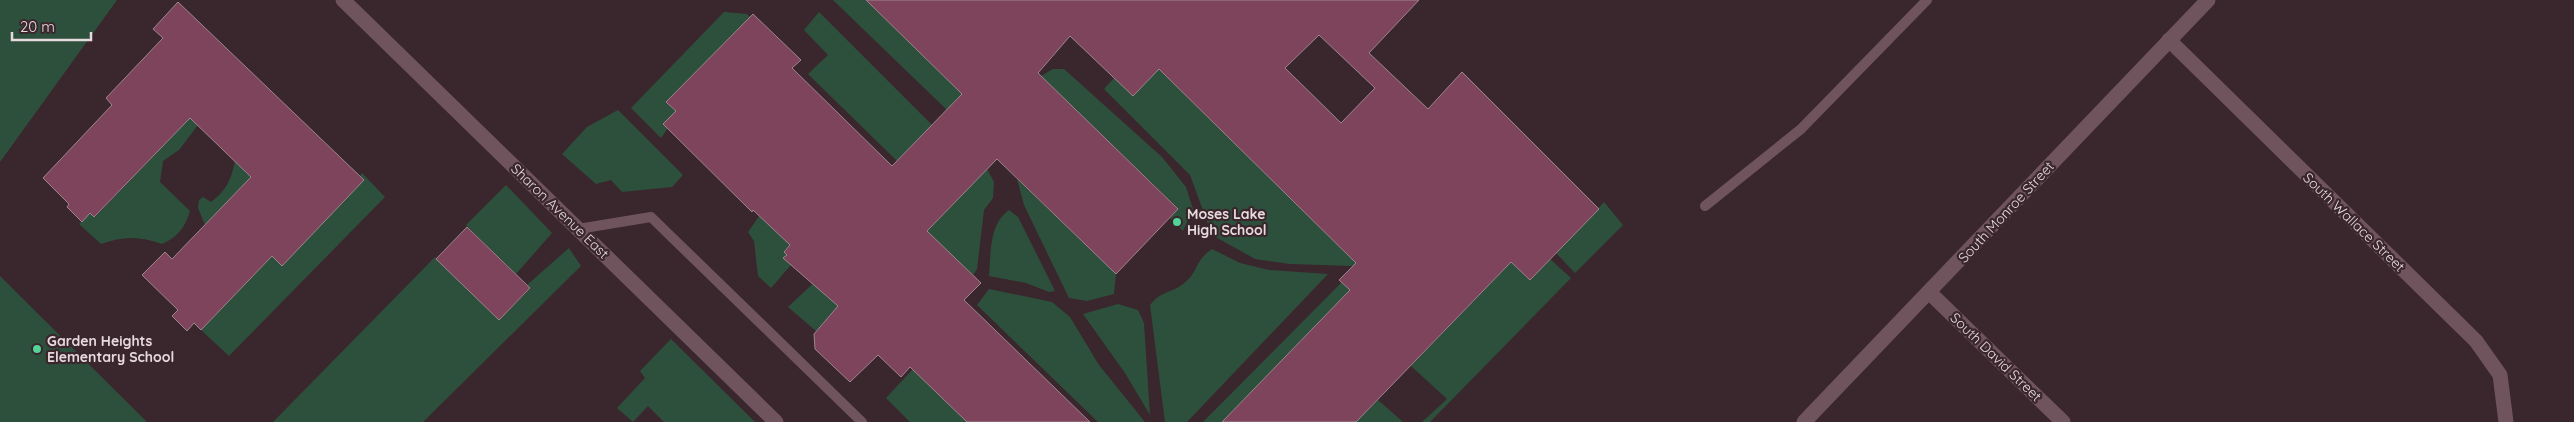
<svg xmlns="http://www.w3.org/2000/svg" width="2574" height="422" font-family="Quicksand,sans-serif">
<style>
.green{fill:#2d503d}
.building{fill:#7e445b;stroke:#9d858d;fill-rule:evenodd}
.lines{fill:none;stroke-linecap:round;stroke-linejoin:round}
.lane{stroke:#6f545e;stroke-width:10}
.street{stroke:#6f545e;stroke-width:15}
.poi-dot{fill:#52d397;stroke:#3a262d;stroke-width:2}
.labels{text-anchor:middle;dominant-baseline:central;stroke-width:4.5;stroke-linejoin:round;paint-order:stroke}
.street-label{font-size:14px;fill:#e7dade;stroke:#3a262d}
.poi-label{font-size:14px;font-weight:bold;fill:#e7dade;stroke:#3a262d;text-anchor:start}
</style>
<rect width="100%" height="100%" fill="#3a262d"/>
<!-- green -->
<g class="green">
<polygon points="0,0 117,0 0,162"/>
<polygon points="833,0 866,0 962,94 947,110"/>
<polygon points="724,12 747,14 750,17 666,102 676,111 663,124 668,128 661,138 631,108"/>
<polygon points="819,12 932,125 897,161 808,74 828,55 804,30"/>
<polygon points="1053,69 1064,69 1162,157 1186,187 1193,209 1183,231 1170,218 1178,208 1041,76"/>
<polygon points="1159,69 1356,263 1353,266 1290,264 1255,259 1212,235 1190,175 1104,89 1114,78"/>
<polygon points="618,110 683,175 672,187 622,192 611,180 596,184 562,154 587,127"/>
<path d="M184 113 198 125 179 150 163 161 160 182 190 211C185 227 178 237 162 244 140 236 123 236 101 244L79 224 90 213 95 217 167 142Z"/>
<path d="M235 161 251 177 205 225 198 208 199 200 203 197 211 202C226 191 231 180 235 161Z"/>
<polygon points="987,169 994,182 993,198 984,210 977,269 973,275 927,231"/>
<polygon points="362,173 385,197 229,356 201,330 272,256 364,180 360,176"/>
<polygon points="1017,179 1116,274 1114,294 1087,301 1069,298 1024,205"/>
<polygon points="506,185 552,233 516,274 466,225"/>
<polygon points="1604,202 1623,225 1575,273 1556,253"/>
<path d="M1009 210 1018 217 1055 291 1049 292 1026 283 989 276C991 253 989 224 1009 210Z"/>
<polygon points="762,212 790,245 784,251 787,255 784,258 791,265 771,288 758,276 754,241 748,232"/>
<polygon points="569,248 581,266 423,422 273,422 435,257 499,320 530,289 527,285"/>
<path d="M1212 249 1240 263 1269 270 1328 274 1187 422H1165L1150 305C1162 290 1170 294 1183 284 1199 272 1194 261 1212 249Z"/>
<polygon points="1550,259 1571,278 1430,422 1422,422 1447,399 1411,366 1511,262 1530,280"/>
<polygon points="0,276 147,422 0,422"/>
<polygon points="820,277 843,300 816,331 788,307"/>
<polygon points="1342,282 1350,290 1222,422 1203,422"/>
<polygon points="989,289 1052,302 1070,317 1099,365 1145,422 1098,422 977,305"/>
<polygon points="1118,304 1138,310 1144,323 1150,415 1125,373 1083,314"/>
<polygon points="671,339 755,422 664,422 648,406 633,422 617,408 645,378 640,371"/>
<polygon points="913,369 967,422 910,422 886,398"/>
<polygon points="1378,400 1403,422 1356,422"/>
</g>
<!-- building -->
<g class="building">
<path d="M866 0H1419L1369 53 1428 109 1462 72 1599 209 1530 280 1511 262 1356 422H1222L1350 290 1339 280 1356 263 1159 69 1133 96 1070 36 1038 73 1178 209 1116 274 997 159 927 231 981 283 964 300 1090 422H967L910 367 901 377 878 355 850 382 815 349 814 334 838 306 783 258 787 255 784 252 790 245 753 210 752 212 663 124 676 111 666 102 753 14 801 60 792 68 892 166 962 94ZM1319 35 1375 88 1341 123 1285 68Z"/>
<polygon points="178,2 364,180 282,266 272,256 201,330 194,323 187,331 172,316 178,310 142,275 165,252 172,259 251,177 190,118 94,217 90,213 82,222 67,207 69,204 43,178 112,105 106,98 163,38 153,29"/>
<polygon points="467,227 530,288 499,320 436,259"/>
</g>
<g class="lines">
<!-- lane -->
<g class="lane">
<polyline points="1705,206 1801,129 1927,0"/>
<polyline points="578,229 651,217 862,422"/>
</g>
<!-- street -->
<g class="street">
<polyline points="343,0 776,422"/>
<polyline points="2169,40 2476,341 2500,375 2506,422"/>
<polyline points="1930,293 2063,422"/>
<polyline points="1804,422 2208,0"/>
</g>
</g>
<!-- markers -->
<g class="poi-dot">
<circle cx="1177" cy="222" r="5"/>
<circle cx="37" cy="349" r="5"/>
</g>
<g class="labels">
<!-- street labels -->
<g class="street-label">
<text transform="translate(560 211) rotate(44)">Sharon Avenue East</text>
<text transform="translate(2006 212) rotate(-47)">South Monroe Street</text>
<text transform="translate(2354 222) rotate(44)">South Wallace Street</text>
<text transform="translate(1996 357) rotate(44)">South David Street</text>
</g>
<!-- poi labels -->
<g class="poi-label">
<text x="1187" y="214">Moses Lake<tspan x="1187" dy="16">High School</tspan></text>
<text x="47" y="341">Garden Heights<tspan x="47" dy="16">Elementary School</tspan></text>
</g>
</g>
<!-- scale -->
<path d="M12 32v8h79v-8" fill="none" stroke="#e7dade" stroke-width="2.5"/>
<text x="20" y="32" font-size="15" fill="#e7dade" stroke="#3a262d" stroke-width="4" paint-order="stroke">20 m</text>
</svg>
